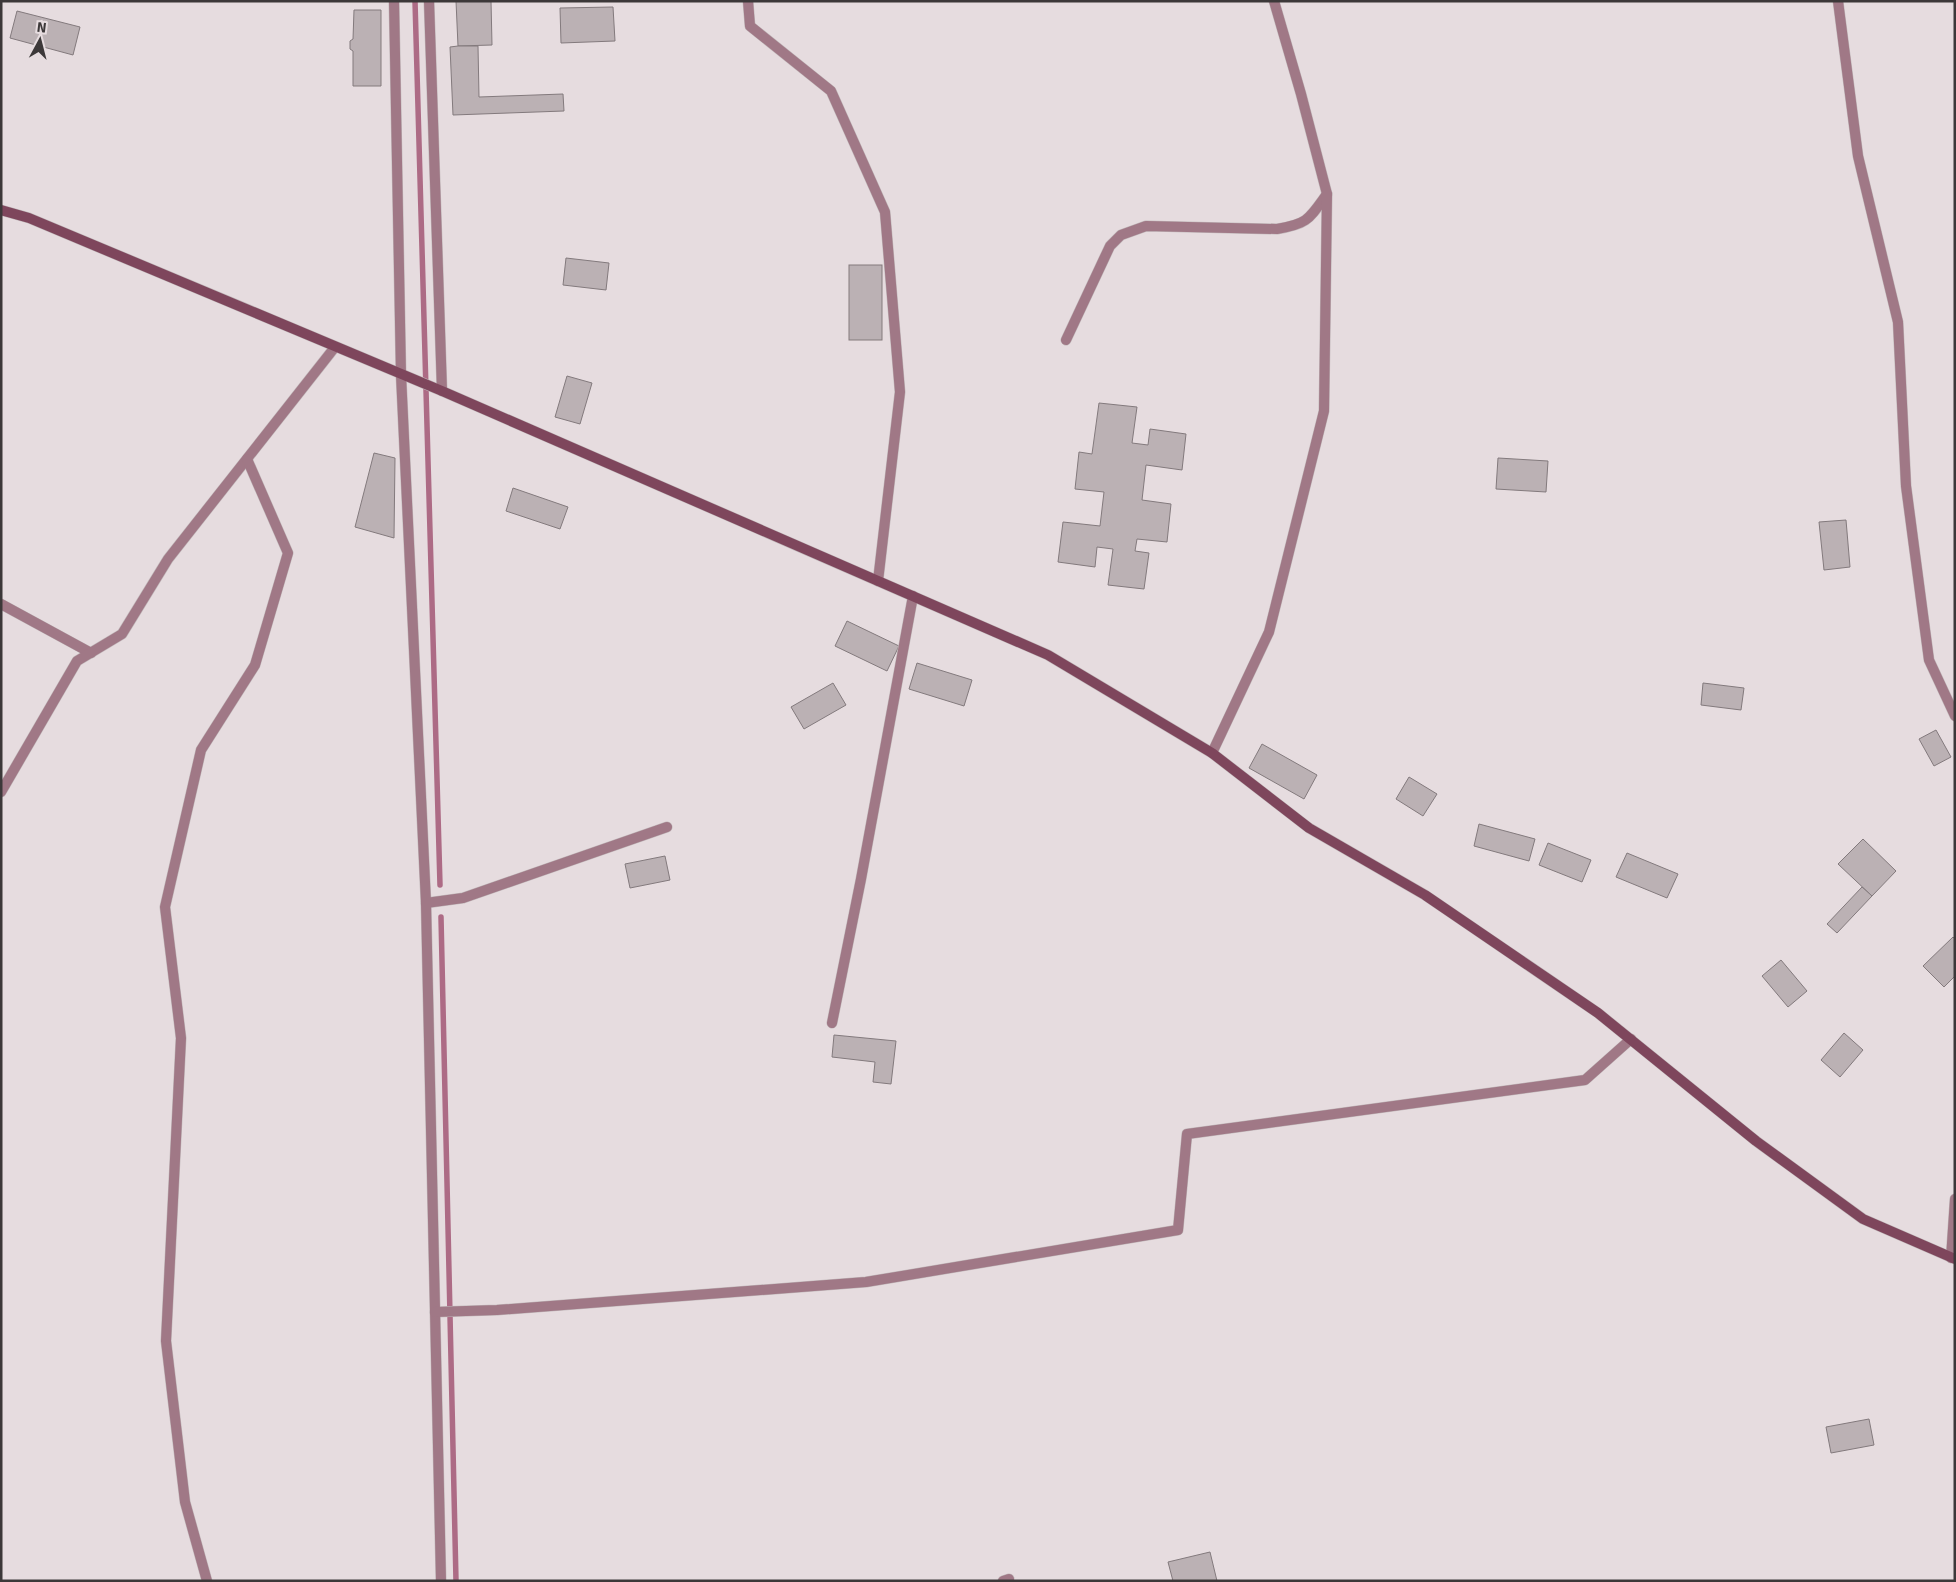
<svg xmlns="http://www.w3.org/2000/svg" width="1956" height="1582" font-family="Signika,sans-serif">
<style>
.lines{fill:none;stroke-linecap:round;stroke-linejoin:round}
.stream{stroke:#ad6b85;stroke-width:5.5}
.building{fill:#bbb1b4;stroke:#837a7d}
.lane-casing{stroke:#c1b8ba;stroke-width:11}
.street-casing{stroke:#c1b8ba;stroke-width:11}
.secondary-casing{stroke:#c1b8ba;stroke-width:11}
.lane{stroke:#a07886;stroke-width:10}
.street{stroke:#a07886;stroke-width:10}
.secondary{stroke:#7e465c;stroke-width:10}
</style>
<rect width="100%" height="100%" fill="#e6dcdf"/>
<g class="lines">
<!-- stream -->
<g class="stream">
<polyline points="415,1 440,885"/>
<polyline points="441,917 456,1581"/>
</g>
</g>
<!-- building -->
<g class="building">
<polygon points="456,1 491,1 492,45 458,46"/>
<polygon points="613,7 615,41 561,43 560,8"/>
<polygon points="354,10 381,10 381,86 353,86 353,51 350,49 350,41 353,39"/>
<polygon points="17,11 80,27 73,55 10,38"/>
<polygon points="458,46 478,46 479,97 563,94 564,111 453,115 450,47"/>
<polygon points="566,258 609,263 606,290 563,285"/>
<rect x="849" y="265" width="33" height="75"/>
<polygon points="567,376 592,383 580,424 555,417"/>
<polygon points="1099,403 1137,407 1132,443 1148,445 1150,429 1186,434 1182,470 1146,465 1142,500 1171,504 1167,542 1137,539 1135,551 1149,553 1144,589 1108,585 1113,549 1097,547 1095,567 1058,562 1063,522 1100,526 1104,492 1075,489 1079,452 1092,454"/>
<polygon points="374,453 395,458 394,538 355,527"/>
<polygon points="1498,458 1548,461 1546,492 1496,489"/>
<polygon points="513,488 568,507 560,529 506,511"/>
<polygon points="1846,520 1850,567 1824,570 1819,522"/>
<polygon points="847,621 899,646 887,671 835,646"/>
<polygon points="917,663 972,680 964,706 909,689"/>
<polygon points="833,683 846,705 804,729 791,707"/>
<polygon points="1703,683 1744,688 1741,710 1701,705"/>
<polygon points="1936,730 1951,757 1934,766 1919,739"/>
<polygon points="1262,744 1317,775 1304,799 1249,768"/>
<polygon points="1409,777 1437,794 1423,816 1396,799"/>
<polygon points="1479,824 1535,839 1529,861 1474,846"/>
<polygon points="1863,839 1896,871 1872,896 1838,864"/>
<polygon points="1548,843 1591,860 1582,882 1539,865"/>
<polygon points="1627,853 1678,874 1667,898 1616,877"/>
<polygon points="665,856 670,880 630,888 625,864"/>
<polygon points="1862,887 1872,896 1837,933 1827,924"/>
<polygon points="1953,937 1955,939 1955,976 1944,987 1923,966"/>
<polygon points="1781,960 1807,991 1788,1007 1762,976"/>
<polygon points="1844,1033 1863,1050 1840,1077 1821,1060"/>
<polygon points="834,1035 896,1041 891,1084 873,1082 875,1062 832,1057"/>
<polygon points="1869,1419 1874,1445 1831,1453 1826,1427"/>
<polygon points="1210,1552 1217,1581 1173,1581 1168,1562"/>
</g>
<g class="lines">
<defs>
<g id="lane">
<path d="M1066 340 1110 246 1121 235 1146 226 1277 229C1308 224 1309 219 1327 194"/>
<polyline points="426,903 463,898 667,827"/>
<polyline points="832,1023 861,879 913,596"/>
</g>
<g id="street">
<polyline points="394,1 401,375 426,903 441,1581"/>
<polyline points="429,1 442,391"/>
<polyline points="748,1 750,26 831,91 885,212 900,392 878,581"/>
<polyline points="1838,1 1858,156 1898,322 1906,486 1929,660 1955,716"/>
<polyline points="1,604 91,653"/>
<polyline points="1212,753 1269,632 1324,411 1327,194 1301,94 1274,1"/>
<polyline points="1,792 77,661 122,634 168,559 335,347"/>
<polyline points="1951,1258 1955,1199"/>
<polyline points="435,1312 497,1310 866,1282 1178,1230 1187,1134 1585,1080 1631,1039"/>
<polyline points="207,1581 185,1502 166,1341 181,1038 165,907 201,750 255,665 288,553 247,459"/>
<polyline points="1003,1581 1009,1579"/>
</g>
<polyline id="secondary" points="1,210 29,218 442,391 1048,655 1212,753 1309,828 1425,895 1598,1013 1756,1141 1863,1219 1955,1259"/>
</defs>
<!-- lane casing -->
<use href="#lane" class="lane-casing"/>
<!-- street casing -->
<use href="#street" class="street-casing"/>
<!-- secondary casing -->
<use href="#secondary" class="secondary-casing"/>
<!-- lane -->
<use href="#lane" class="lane"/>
<!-- street -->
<use href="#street" class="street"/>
<!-- secondary -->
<use href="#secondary" class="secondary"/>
</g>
<!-- border -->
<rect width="1956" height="1582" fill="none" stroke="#3c3839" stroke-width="5"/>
<!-- north arrow -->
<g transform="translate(40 40) rotate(7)" stroke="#e6dcdf" stroke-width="4" paint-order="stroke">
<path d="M0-4L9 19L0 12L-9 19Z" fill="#3c3839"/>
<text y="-8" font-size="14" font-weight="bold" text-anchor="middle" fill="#3c3839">N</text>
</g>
</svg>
